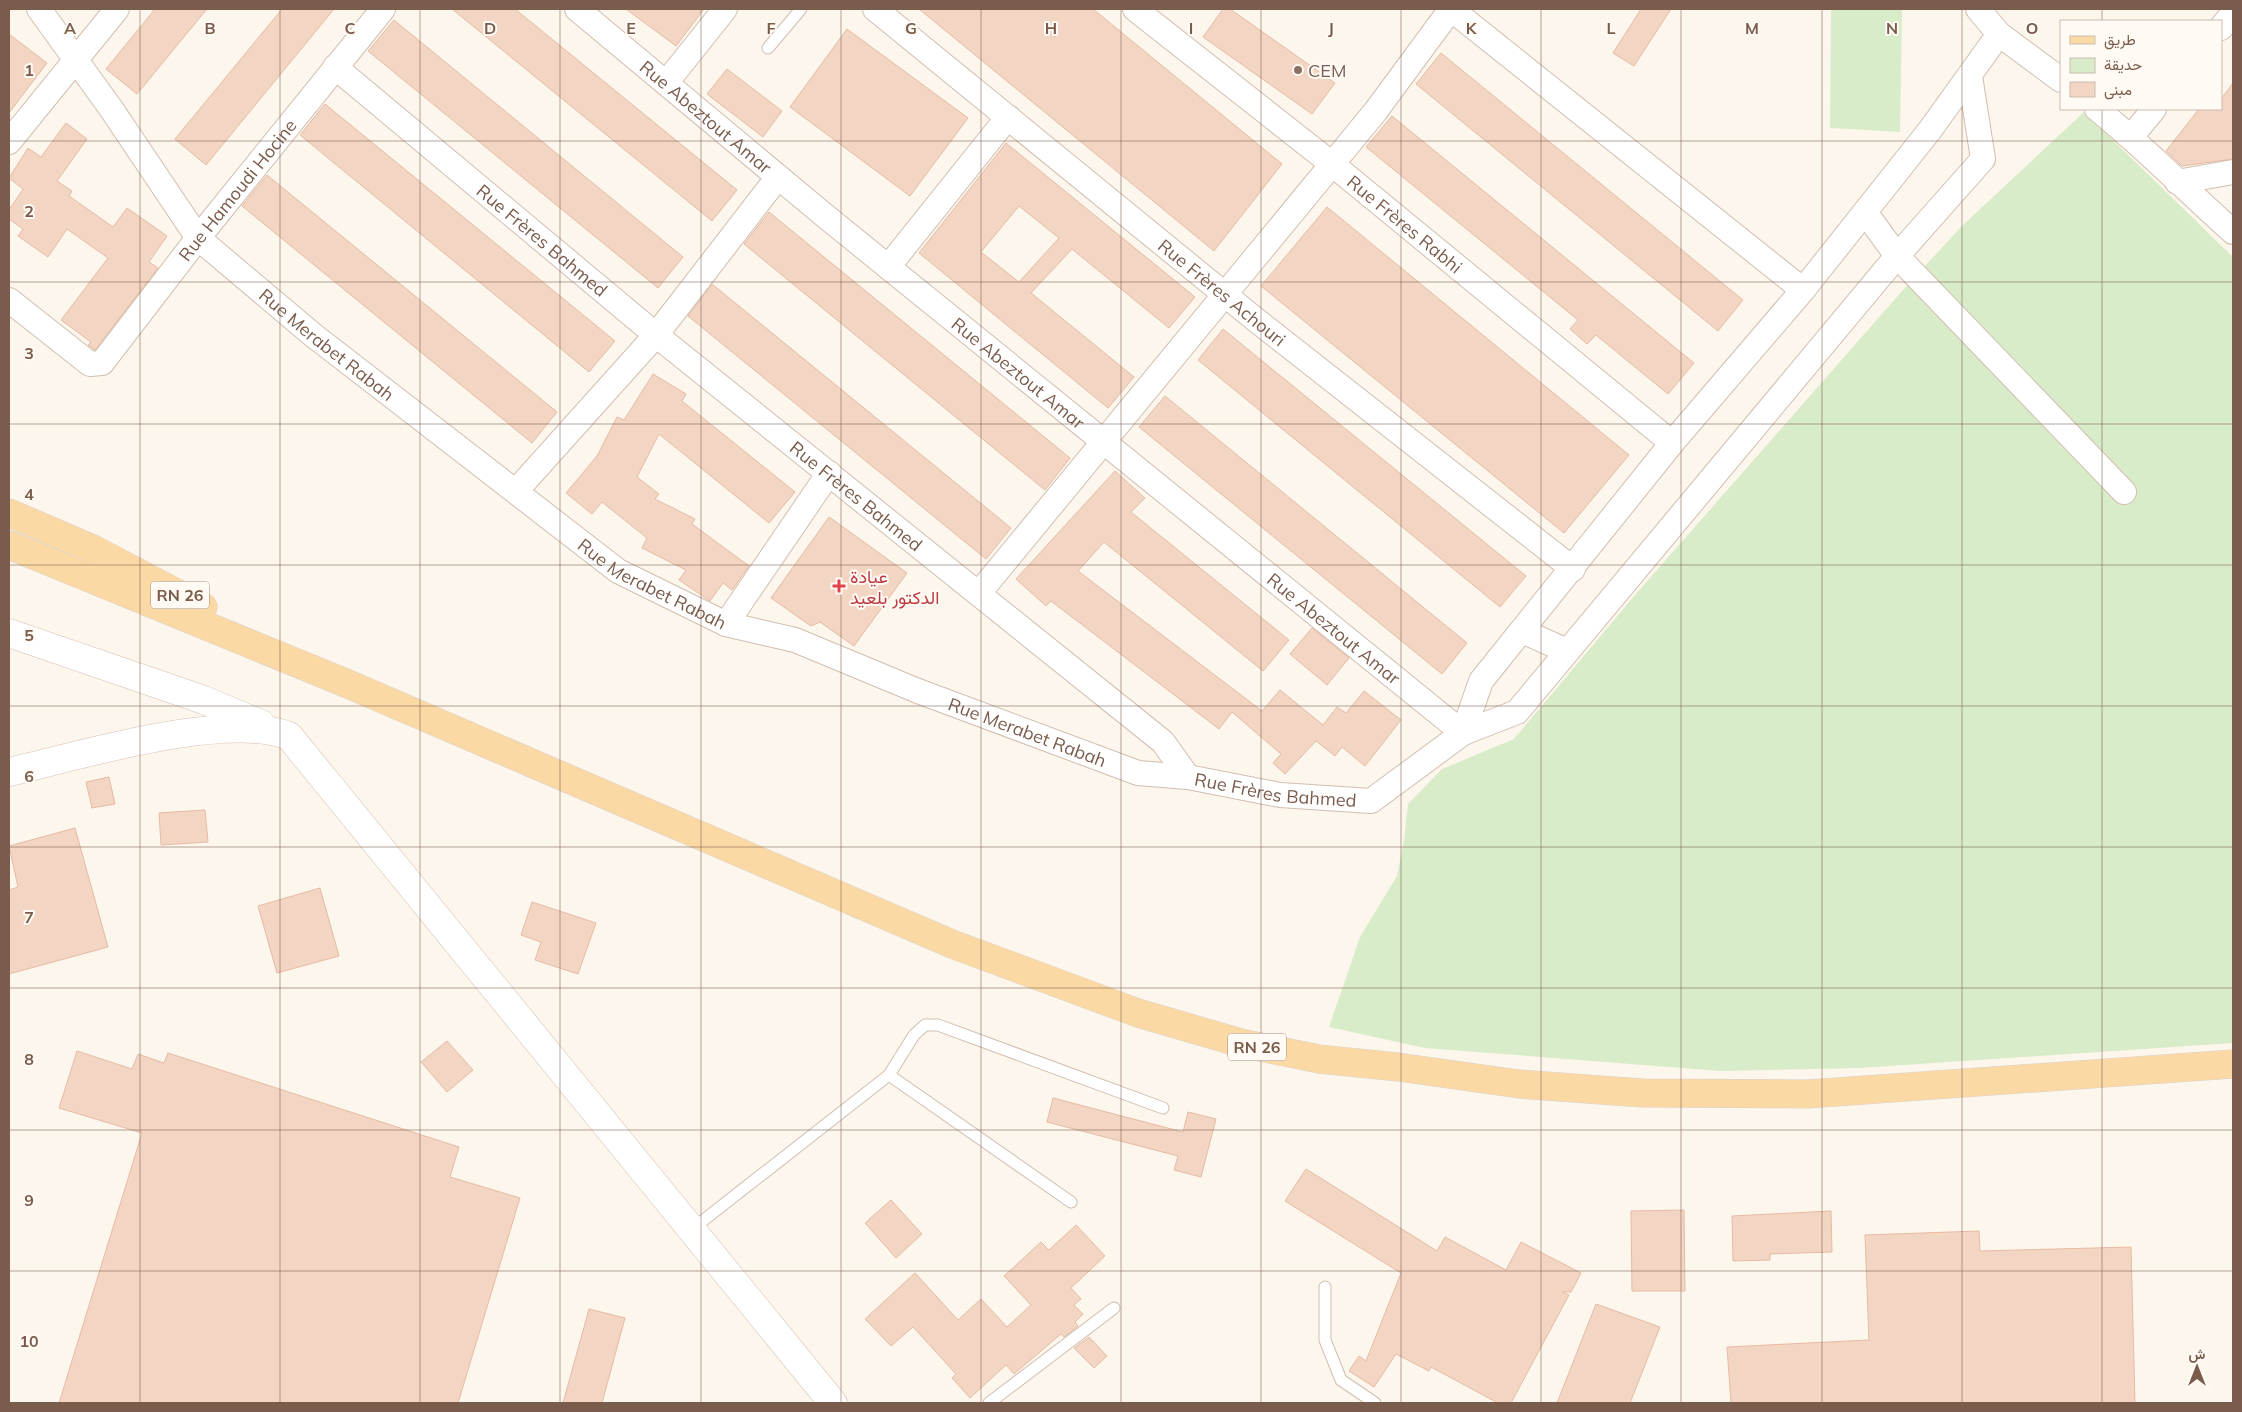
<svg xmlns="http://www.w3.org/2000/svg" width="2242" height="1412" font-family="Mulish,Vazirmatn,sans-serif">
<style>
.green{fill:#d8ecc9}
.building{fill:#f3d5c3;stroke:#e6bba3;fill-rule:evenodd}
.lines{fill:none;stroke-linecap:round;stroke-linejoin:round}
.lane-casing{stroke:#d1beb0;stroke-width:13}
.street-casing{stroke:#d1beb0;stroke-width:26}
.secondary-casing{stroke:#d6c0b0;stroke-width:29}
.primary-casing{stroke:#dad1cd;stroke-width:29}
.lane{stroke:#fff;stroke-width:11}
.street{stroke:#fff;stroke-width:24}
.secondary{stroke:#fff;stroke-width:28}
.primary{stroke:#fbd9a5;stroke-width:28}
.grid{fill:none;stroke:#7a5c4d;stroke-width:1;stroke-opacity:0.55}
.education-dot{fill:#8d6e63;stroke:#fffaf3;stroke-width:2}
.health-dot{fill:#e0444e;stroke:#fffaf3;stroke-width:2}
.labels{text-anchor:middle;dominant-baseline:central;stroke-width:4;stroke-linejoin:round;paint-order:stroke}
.shield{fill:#fffaf3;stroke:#a28b7f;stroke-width:1}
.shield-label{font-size:16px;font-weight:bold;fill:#7a5c4d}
.education-label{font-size:18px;fill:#785e54;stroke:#fffaf3;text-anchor:start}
.street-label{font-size:18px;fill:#7a5c4d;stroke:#fffaf3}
.health-label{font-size:18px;fill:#be3a42;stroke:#fffaf3;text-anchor:start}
.grid-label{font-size:16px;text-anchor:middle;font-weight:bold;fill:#7a5c4d;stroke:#fffaf3;stroke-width:4;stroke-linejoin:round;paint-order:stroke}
</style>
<rect width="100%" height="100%" fill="#fdf6ec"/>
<!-- green -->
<g class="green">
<polygon points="1831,9 1902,9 1900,132 1830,128"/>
<polygon points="2084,112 2233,257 2233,1043 1859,1068 1720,1071 1425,1048 1329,1027 1360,937 1397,876 1404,841 1408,804 1442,769 1514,739 1635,595 1910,282 1963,225"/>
</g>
<!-- building -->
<g class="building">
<polygon points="155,9 207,9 137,94 106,69"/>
<polygon points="282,9 334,9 206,165 175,139"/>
<polygon points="452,9 515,9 737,190 712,221"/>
<polygon points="626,9 704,9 676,46"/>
<polygon points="919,9 1093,9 1282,164 1214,251"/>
<polygon points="1223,9 1230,9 1335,83 1312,114 1203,37"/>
<polygon points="1641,9 1671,9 1634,66 1613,53"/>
<polygon points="394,20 683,257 658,288 368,51"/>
<polygon points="847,29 968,118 910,196 790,107"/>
<polygon points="9,34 47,63 9,113"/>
<polygon points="1441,53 1743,300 1718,331 1416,84"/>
<polygon points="727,69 782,111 763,137 707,94"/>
<polygon points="2233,83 2233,159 2182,166 2166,151 2199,109 2221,109 2221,99"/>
<polygon points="325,104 615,341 589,372 300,135"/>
<polygon points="1392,116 1694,363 1668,394 1596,335 1587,344 1570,329 1578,320 1366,147"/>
<polygon points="66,123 87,139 57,181 72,191 69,196 113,227 127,208 167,236 149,262 158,268 95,350 88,345 91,342 61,320 108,258 67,229 48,257 18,236 23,229 9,219 9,210 23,189 9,178 28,148 41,157"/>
<path d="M1006 143 1195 297 1169 328 1072 249 1031 293 1134 377 1108 408 919 253ZM1019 206 1059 238 1019 282 981 252Z"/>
<polygon points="267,175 557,412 532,443 242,206"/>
<polygon points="1327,207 1629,455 1564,533 1261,286"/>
<polygon points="769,212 1070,458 1045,490 744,244"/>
<polygon points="712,284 1011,528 986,559 688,316"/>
<polygon points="1223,329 1526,576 1500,607 1198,360"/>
<polygon points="653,374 686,394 682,401 795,492 769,523 659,434 637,477 659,494 655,499 695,519 692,524 749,566 732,590 723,583 710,601 679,580 686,570 642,548 647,538 602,502 592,514 566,493 597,456 617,417 624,420"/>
<polygon points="1165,396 1467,643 1442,674 1139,427"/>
<polygon points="1115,471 1145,498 1131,512 1289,640 1263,671 1104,542 1078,571 1262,711 1280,690 1323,725 1337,707 1346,713 1364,691 1401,720 1365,766 1342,747 1335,756 1316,741 1285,774 1273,763 1281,754 1232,712 1219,729 1051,601 1046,606 1016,579"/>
<polygon points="829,517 907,573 854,646 820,622 811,626 771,598"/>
<polygon points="1312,628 1349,658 1327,685 1290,654"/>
<polygon points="109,777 115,804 92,808 86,782"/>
<polygon points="205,810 208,842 161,845 159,813"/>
<polygon points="75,828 108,947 9,974 9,890 18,887 9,846"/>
<polygon points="320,888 339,956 277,973 258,906"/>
<polygon points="532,902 596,923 578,974 535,960 541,942 521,935"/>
<polygon points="447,1041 473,1070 447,1092 421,1062"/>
<polygon points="77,1051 132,1069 138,1054 164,1063 168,1053 459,1147 450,1177 520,1198 458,1403 59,1403 142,1133 59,1108"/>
<polygon points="1053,1098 1183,1132 1188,1112 1216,1119 1201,1177 1174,1170 1178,1156 1047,1122"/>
<polygon points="1306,1169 1437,1251 1445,1237 1506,1270 1521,1242 1581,1273 1571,1292 1562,1292 1569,1295 1511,1403 1498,1403 1431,1367 1429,1371 1396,1354 1374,1387 1349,1371 1359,1356 1366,1361 1401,1273 1285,1201"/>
<polygon points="891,1200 922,1234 896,1258 865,1223"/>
<polygon points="1684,1210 1685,1291 1632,1291 1631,1211"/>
<polygon points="1831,1211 1832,1252 1770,1254 1770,1260 1733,1261 1732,1216"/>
<polygon points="1076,1225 1105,1256 1071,1288 1081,1299 1074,1305 1083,1314 1075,1322 1078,1326 1064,1337 1061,1334 1014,1374 1006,1365 970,1398 952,1378 956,1374 913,1327 891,1346 865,1319 915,1273 958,1320 981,1299 1007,1327 1031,1305 1004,1276 1041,1242 1049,1250"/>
<polygon points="1979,1231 1980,1251 2131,1247 2135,1403 1731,1403 1727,1347 1869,1340 1865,1235"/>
<polygon points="1596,1304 1660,1327 1630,1403 1557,1403"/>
<polygon points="589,1309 625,1318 602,1403 563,1403"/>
<polygon points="1089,1337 1107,1356 1094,1368 1074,1348"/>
</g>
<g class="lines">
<defs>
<g id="lane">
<polyline points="768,48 801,9"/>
<polyline points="889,1075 1071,1202"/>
<polyline points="691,1230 889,1075 914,1035 925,1025 938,1025 1163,1108"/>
<polyline points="1325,1287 1325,1340 1341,1380 1375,1403"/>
<polyline points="989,1403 1114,1308"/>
</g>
<g id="street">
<path id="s1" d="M39 9 112 110 198 238 313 335 618 571 726 624 795 640 918 691 1138 773 1188 777"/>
<path id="s2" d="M577 9 824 215 1463 733"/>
<path id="s3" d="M875 9 1256 320 1573 569"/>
<path id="s4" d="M1135 9 1332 164 1672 443"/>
<polyline points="1451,9 1803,290"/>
<polyline points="1978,9 1999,34 2061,80"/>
<polyline points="2221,28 2233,13"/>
<path id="s5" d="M335 67 656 335 1163 742 1188 777 1280 795 1371 801 1463 733 1517 712 1897 256 1983 159 1970 76"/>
<polyline points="666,83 725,9"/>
<path d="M2097 109C2144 147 2187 191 2233 232"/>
<polyline points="2131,137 2154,109"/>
<polyline points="9,142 117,9"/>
<polyline points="2177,182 2233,172"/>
<polyline points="1865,212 1897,256 2124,492"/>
<polyline points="888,267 1008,117"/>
<path id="s6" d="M9 300 90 364 102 363 198 238 383 9"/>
<polyline points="516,491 656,335 778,177"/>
<polyline points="979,593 1375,112 1451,9"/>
<polyline points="726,624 829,473"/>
<polyline points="1522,631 1567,651"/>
<polyline points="1463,733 1481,681 1672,443 1803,290 1930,130 1999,34"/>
</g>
<g id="secondary">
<polyline points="9,633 204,700 261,724"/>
<path d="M9 772C78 756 225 711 289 736L833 1403"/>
</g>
<g id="primary">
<polyline points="9,513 93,549 203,607"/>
<polyline points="9,545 348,684 952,944 1138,1013 1241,1043 1319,1059 1398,1067 1519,1084 1642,1093 1808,1094 2233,1064"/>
</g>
</defs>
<!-- lane casing -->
<use href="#lane" class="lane-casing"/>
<!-- street casing -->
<use href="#street" class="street-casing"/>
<!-- secondary casing -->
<use href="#secondary" class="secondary-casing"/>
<!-- primary casing -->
<use href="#primary" class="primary-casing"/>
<!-- lane -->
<use href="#lane" class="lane"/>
<!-- street -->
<use href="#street" class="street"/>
<!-- secondary -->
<use href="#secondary" class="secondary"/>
<!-- primary -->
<use href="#primary" class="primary"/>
</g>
<!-- grid -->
<path class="grid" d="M140 9V1403M280 9V1403M420 9V1403M560 9V1403M701 9V1403M841 9V1403M981 9V1403M1121 9V1403M1261 9V1403M1401 9V1403M1541 9V1403M1681 9V1403M1822 9V1403M1962 9V1403M2102 9V21M2102 109V1403M9 141H2233M9 282H2233M9 424H2233M9 565H2233M9 706H2233M9 847H2233M9 988H2233M9 1130H2233M9 1271H2233"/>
<!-- markers -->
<circle class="education-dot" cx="1298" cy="70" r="5"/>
<path class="health-dot" d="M836.5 578.5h5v5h5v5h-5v5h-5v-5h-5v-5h5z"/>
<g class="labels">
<!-- shield labels -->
<g class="shield">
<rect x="151" y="581.5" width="58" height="27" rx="4"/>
<rect x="1228" y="1033.5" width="58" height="27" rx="4"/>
</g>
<g class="shield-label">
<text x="180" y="595">RN 26</text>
<text x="1257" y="1047">RN 26</text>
</g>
<!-- education labels -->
<g class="education-label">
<text x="1308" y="70">CEM</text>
</g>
<!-- street labels -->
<g class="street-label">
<text stroke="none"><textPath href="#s2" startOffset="168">Rue Abeztout Amar</textPath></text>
<text stroke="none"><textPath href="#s6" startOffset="335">Rue Hamoudi Hocine</textPath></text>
<text stroke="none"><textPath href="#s4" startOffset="345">Rue Frères Rabhi</textPath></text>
<text stroke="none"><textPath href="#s5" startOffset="270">Rue Frères Bahmed</textPath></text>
<text stroke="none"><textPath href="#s3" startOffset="448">Rue Frères Achouri</textPath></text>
<text stroke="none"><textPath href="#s1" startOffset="446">Rue Merabet Rabah</textPath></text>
<text stroke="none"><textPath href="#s2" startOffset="572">Rue Abeztout Amar</textPath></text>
<text stroke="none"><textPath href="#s5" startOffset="675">Rue Frères Bahmed</textPath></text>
<text stroke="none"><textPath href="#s1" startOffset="851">Rue Merabet Rabah</textPath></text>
<text stroke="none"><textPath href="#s2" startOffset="978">Rue Abeztout Amar</textPath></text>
<text stroke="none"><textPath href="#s1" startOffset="1256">Rue Merabet Rabah</textPath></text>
<text stroke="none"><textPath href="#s5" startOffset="1200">Rue Frères Bahmed</textPath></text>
</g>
<!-- health labels -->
<g class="health-label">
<text x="850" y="576">عيادة<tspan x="850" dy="21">الدكتور بلعيد</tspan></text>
</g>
</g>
<g class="grid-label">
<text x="70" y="34">A</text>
<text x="210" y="34">B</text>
<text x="350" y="34">C</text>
<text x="490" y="34">D</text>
<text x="631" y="34">E</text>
<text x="771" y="34">F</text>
<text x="911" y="34">G</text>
<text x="1051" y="34">H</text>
<text x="1191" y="34">I</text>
<text x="1331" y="34">J</text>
<text x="1471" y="34">K</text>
<text x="1611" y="34">L</text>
<text x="1752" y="34">M</text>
<text x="1892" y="34">N</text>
<text x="2032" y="34">O</text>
<text x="29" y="76">1</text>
<text x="29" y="217">2</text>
<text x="29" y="359">3</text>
<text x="29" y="500">4</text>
<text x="29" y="641">5</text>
<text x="29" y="782">6</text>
<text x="29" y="923">7</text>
<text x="29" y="1065">8</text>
<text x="29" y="1206">9</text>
<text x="29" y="1347">10</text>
</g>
<!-- border -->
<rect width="2242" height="1412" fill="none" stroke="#7a5c4d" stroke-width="20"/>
<!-- legend -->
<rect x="2060" y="20" width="162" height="90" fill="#fffaf3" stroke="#cabbb1"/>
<rect x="2070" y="36" width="25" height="8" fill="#fbd9a5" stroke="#cabbb1"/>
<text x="2104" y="45" font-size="15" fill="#7a5c4d">طريق</text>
<rect x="2070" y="58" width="25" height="15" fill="#d8ecc9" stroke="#cabbb1"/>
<text x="2104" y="70" font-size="15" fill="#7a5c4d">حديقة</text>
<rect x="2070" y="82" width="25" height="15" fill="#f3d5c3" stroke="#cabbb1"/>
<text x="2104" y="95" font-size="15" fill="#7a5c4d">مبنى</text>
<!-- north arrow -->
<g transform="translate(2197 1367)" stroke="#fffaf3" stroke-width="4" paint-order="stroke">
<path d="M0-4L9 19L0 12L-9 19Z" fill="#7a5c4d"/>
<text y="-8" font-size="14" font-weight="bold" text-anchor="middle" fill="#7a5c4d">ش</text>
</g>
</svg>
